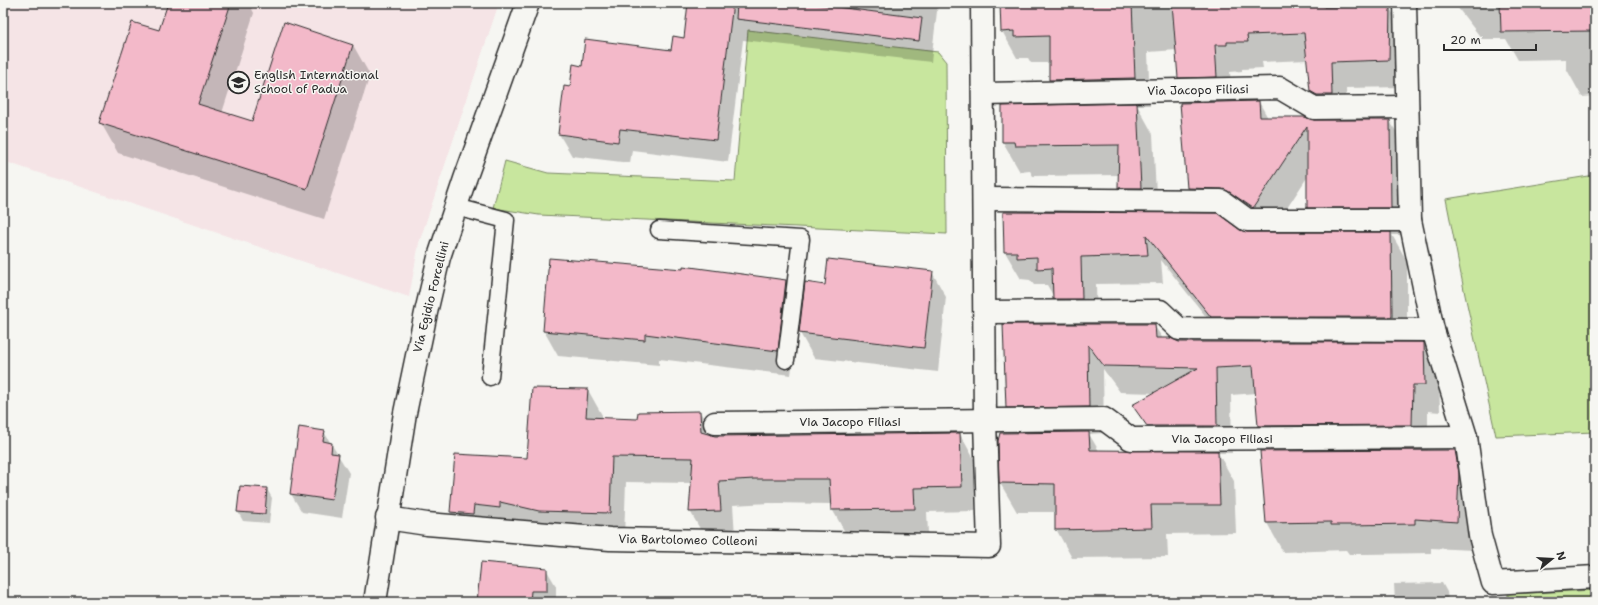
<svg xmlns="http://www.w3.org/2000/svg" width="1598" height="605" font-family="'Shantell Sans',sans-serif">
<style>
.built{fill:#f5e4e6}
.green{fill:#c8e69e;stroke:#7a8864}
.shadow{fill:#0003;fill-rule:evenodd}
.building{fill:#f3b9c9;stroke:#2b2b2b}
.lines{fill:none;stroke-linecap:round;stroke-linejoin:round}
.service-casing{stroke:#2b2b2b;stroke-width:19}
.minor-casing{stroke:#2b2b2b;stroke-width:25}
.tertiary-casing{stroke:#2b2b2b;stroke-width:25}
.service{stroke:#f6f6f2;stroke-width:16}
.minor{stroke:#f6f6f2;stroke-width:22}
.tertiary{stroke:#f6f6f2;stroke-width:22}
.labels{text-anchor:middle;dominant-baseline:central;stroke-width:3;stroke-linejoin:round;paint-order:stroke}
.poi-label{font-size:12px;fill:#2b2b2b;stroke:#f6f6f2;text-anchor:start}
.street-label{font-size:12px;fill:#2b2b2b;stroke:#f6f6f2}
</style>
<rect width="100%" height="100%" fill="#f6f6f2"/>
<filter id="ink" filterUnits="userSpaceOnUse"><feTurbulence type="fractalNoise" baseFrequency=".025" numOctaves="2"/><feDisplacementMap in="SourceGraphic" scale="8" xChannelSelector="R" yChannelSelector="G"/><feConvolveMatrix kernelMatrix="1 2 1 2 8 2 1 2 1" color-interpolation-filters="sRGB"/></filter>
<g filter="url(#ink)">
<!-- built -->
<polygon class="built" points="3,3 499,3 419,243 409,297 3,161"/>
<!-- green -->
<g class="green">
<polygon points="748,30 938,52 946,62 947,234 539,215 493,208 505,161 548,173 735,181"/>
<polygon points="1595,175 1595,432 1496,436 1465,295 1446,199"/>
<polygon points="1595,590 1595,602 1508,602 1508,594"/>
</g>
<!-- shadow -->
<g class="shadow">
<polygon points="169,3 249,3 254,13 222,113 253,122 353,45 370,75 324,219 118,153 101,123 160,32"/>
<polygon points="689,3 938,3 931,62 743,40 728,162 632,150 630,163 572,156 559,134 571,88 583,67 672,51 684,39"/>
<path d="M1001 3H1338V8L1389 7 1405 34 1404 87 1346 88 1347 121H1390L1406 149 1407 235H1392L1407 261V343H1423L1439 371 1440 412 1428 411V451H1455L1471 480 1473 550 1431 548V553L1366 554H1349L1346 550 1283 552 1267 523 1274 452 1259 425 1256 393 1231 395 1232 453H1218L1234 481 1236 533 1167 534 1168 557 1072 558 1056 529V512H1017L1000 483 1022 433 1007 407 1070 325 1047 285H1034L1030 280 1021 279 1005 252 1134 214 1119 187V175L1033 176 1030 171 1020 172 1003 142 1065 106 1050 80V63H1031L1028 58H1017L1002 31ZM1177 50 1179 77 1194 103 1188 188 1203 214H1157L1153 134 1137 105H1150L1148 52ZM1308 60 1311 91 1327 118 1332 121 1268 118 1259 102H1232L1230 72 1242 71V69L1263 68 1262 62ZM1308 176V207L1323 234H1270ZM1219 216H1238L1245 219 1267 234H1247L1239 231ZM1161 260 1227 343 1179 342 1163 339 1154 325H1097L1096 284 1163 283ZM1103 369 1120 392 1155 393 1133 405 1163 452 1099 451 1089 434 1104 433Z"/>
<polygon points="1454,3 1595,3 1595,96 1582,97 1566,68 1566,59 1518,60 1506,39 1482,39"/>
<polygon points="550,259 786,280 800,305 791,375 659,359 659,365 558,356 544,331"/>
<polygon points="932,272 946,297 938,372 814,358 800,333 806,283 826,286"/>
<polygon points="588,390 602,415 602,419 638,420 700,412 714,436 960,434 974,459 975,511 927,512 928,533 846,534 832,509 831,504 769,503 733,505 735,536 704,536 690,511 692,483 626,482 624,538 465,536 451,512 528,460"/>
<polygon points="300,428 324,432 349,473 342,518 302,512 291,494"/>
<polygon points="267,489 272,498 269,523 243,521 238,512"/>
<polygon points="546,569 556,586 556,602 479,602"/>
<polygon points="1442,583 1447,592 1448,602 1395,602 1394,584"/>
</g>
<!-- building -->
<g class="building">
<polygon points="168,3 231,3 198,104 252,121 284,22 353,45 307,189 99,123 132,22 159,30"/>
<polygon points="688,3 733,3 716,140 620,129 618,142 558,134 564,86 570,87 573,64 582,66 585,39 671,50 673,36 684,38"/>
<polygon points="737,3 805,3 922,18 919,41 736,19"/>
<polygon points="1000,3 1132,3 1135,78 1049,80 1049,36 1014,37 1014,31 1001,32"/>
<polygon points="1172,3 1324,3 1324,7 1390,6 1389,60 1331,62 1332,95 1317,95 1310,91 1304,33 1247,35 1248,42 1227,42 1227,45 1215,45 1217,77 1178,78"/>
<polygon points="1500,3 1595,3 1595,31 1501,32"/>
<polygon points="1259,101 1260,117 1305,117 1314,120 1390,120 1391,208 1307,208 1307,126 1253,208 1228,191 1222,189 1187,188 1180,103"/>
<polygon points="1137,103 1141,188 1118,188 1119,145 1015,146 1014,142 1002,142 1002,106"/>
<polygon points="1003,212 1217,213 1240,230 1247,232 1391,232 1392,317 1211,317 1146,235 1148,255 1081,257 1082,299 1053,299 1052,268 1037,269 1037,257 1017,258 1017,252 1004,252"/>
<polygon points="549,258 683,269 683,266 786,280 778,351 645,334 645,340 543,331"/>
<polygon points="828,259 933,271 924,348 799,333 805,282 825,285"/>
<polygon points="1003,324 1155,324 1156,338 1171,338 1179,342 1424,342 1425,385 1413,385 1412,425 1258,426 1253,366 1216,368 1217,426 1147,426 1132,405 1198,368 1104,366 1088,345 1089,407 1006,408"/>
<polygon points="532,388 588,389 586,417 637,419 638,412 700,411 701,432 715,436 960,433 962,487 914,488 915,509 831,510 829,479 754,479 719,481 721,511 689,512 693,458 612,457 610,513 539,511 500,502 500,508 474,505 473,514 450,512 455,454 527,458"/>
<polygon points="299,427 325,431 323,441 332,443 331,453 339,454 332,500 290,494"/>
<polygon points="1089,432 1090,450 1218,451 1220,505 1151,505 1152,528 1055,530 1055,484 999,483 998,441 1000,433"/>
<polygon points="1455,450 1459,473 1457,522 1415,519 1415,524 1349,525 1331,525 1331,522 1266,523 1260,451"/>
<polygon points="240,486 267,488 265,514 237,512"/>
<polygon points="481,562 547,568 547,591 531,591 530,602 477,602"/>
</g>
<g class="lines">
<defs>
<g id="service">
<polyline points="456,207 506,220 490,377"/>
<polyline points="659,230 801,239 786,360"/>
</g>
<g id="minor">
<polyline points="1405,3 1410,220 1433,330 1466,437 1480,536 1493,583 1595,577"/>
<polyline points="984,94 1280,88 1314,108 1407,107"/>
<polyline points="984,199 1221,201 1247,220 1410,220"/>
<polyline points="985,312 1160,311 1179,329 1433,330"/>
<polyline points="715,423 1104,419 1131,439 1466,437"/>
<polyline points="387,518 427,524 610,539 989,546 985,421 982,3"/>
</g>
<polyline id="tertiary" points="375,602 405,413 427,308 439,257 465,179 528,3"/>
</defs>
<!-- service casing -->
<use href="#service" class="service-casing"/>
<!-- minor casing -->
<use href="#minor" class="minor-casing"/>
<!-- tertiary casing -->
<use href="#tertiary" class="tertiary-casing"/>
<!-- service -->
<use href="#service" class="service"/>
<!-- minor -->
<use href="#minor" class="minor"/>
<!-- tertiary -->
<use href="#tertiary" class="tertiary"/>
</g>
</g>
<!-- icons -->
<defs>
<symbol id="school-ring" viewBox="-11 -11 22 22"><circle r="9.5" fill="#f6f6f2" stroke="#2b2b2b" stroke-width="1.5"/><path d="M0-5L7-2L0 1L-7-2ZM-4 1L0 2.5L4 1V4Q0 6-4 4Z" fill="#2b2b2b"/></symbol>
</defs>
<g fill-rule="evenodd">
<use href="#school-ring" x="226" y="70" width="25" height="25"/>
</g>
<g class="labels">
<!-- poi labels -->
<g class="poi-label">
<text x="254" y="75">English International<tspan x="254" dy="14">School of Padua</tspan></text>
</g>
<!-- street labels -->
<g class="street-label">
<text transform="translate(1198 90) rotate(-1)">Via Jacopo Filiasi</text>
<text transform="translate(431 297) rotate(-76)">Via Egidio Forcellini</text>
<text x="850" y="422">Via Jacopo Filiasi</text>
<text x="1222" y="439">Via Jacopo Filiasi</text>
<text transform="translate(688 540) rotate(1)">Via Bartolomeo Colleoni</text>
</g>
</g>
<!-- margin -->
<rect width="1598" height="605" fill="none" stroke="#f6f6f2" stroke-width="16"/>
<rect x="8" y="8" width="1582" height="589" fill="none" stroke="#2b2b2b" stroke-width="1.5" filter="url(#ink)"/>
<!-- north arrow -->
<g transform="translate(1552 559) rotate(72)" stroke="#f6f6f2" stroke-width="3" paint-order="stroke">
<path d="M0-3L7 15L0 10L-7 15Z" fill="#2b2b2b"/>
<text y="-6" font-size="11" font-weight="bold" text-anchor="middle" fill="#2b2b2b">N</text>
</g>
<!-- scale -->
<path d="M1444 44v6h92v-6" fill="none" stroke="#2b2b2b" stroke-width="2"/>
<text x="1450" y="44" font-size="12" fill="#2b2b2b" stroke="#f6f6f2" stroke-width="3" paint-order="stroke">20 m</text>
</svg>
